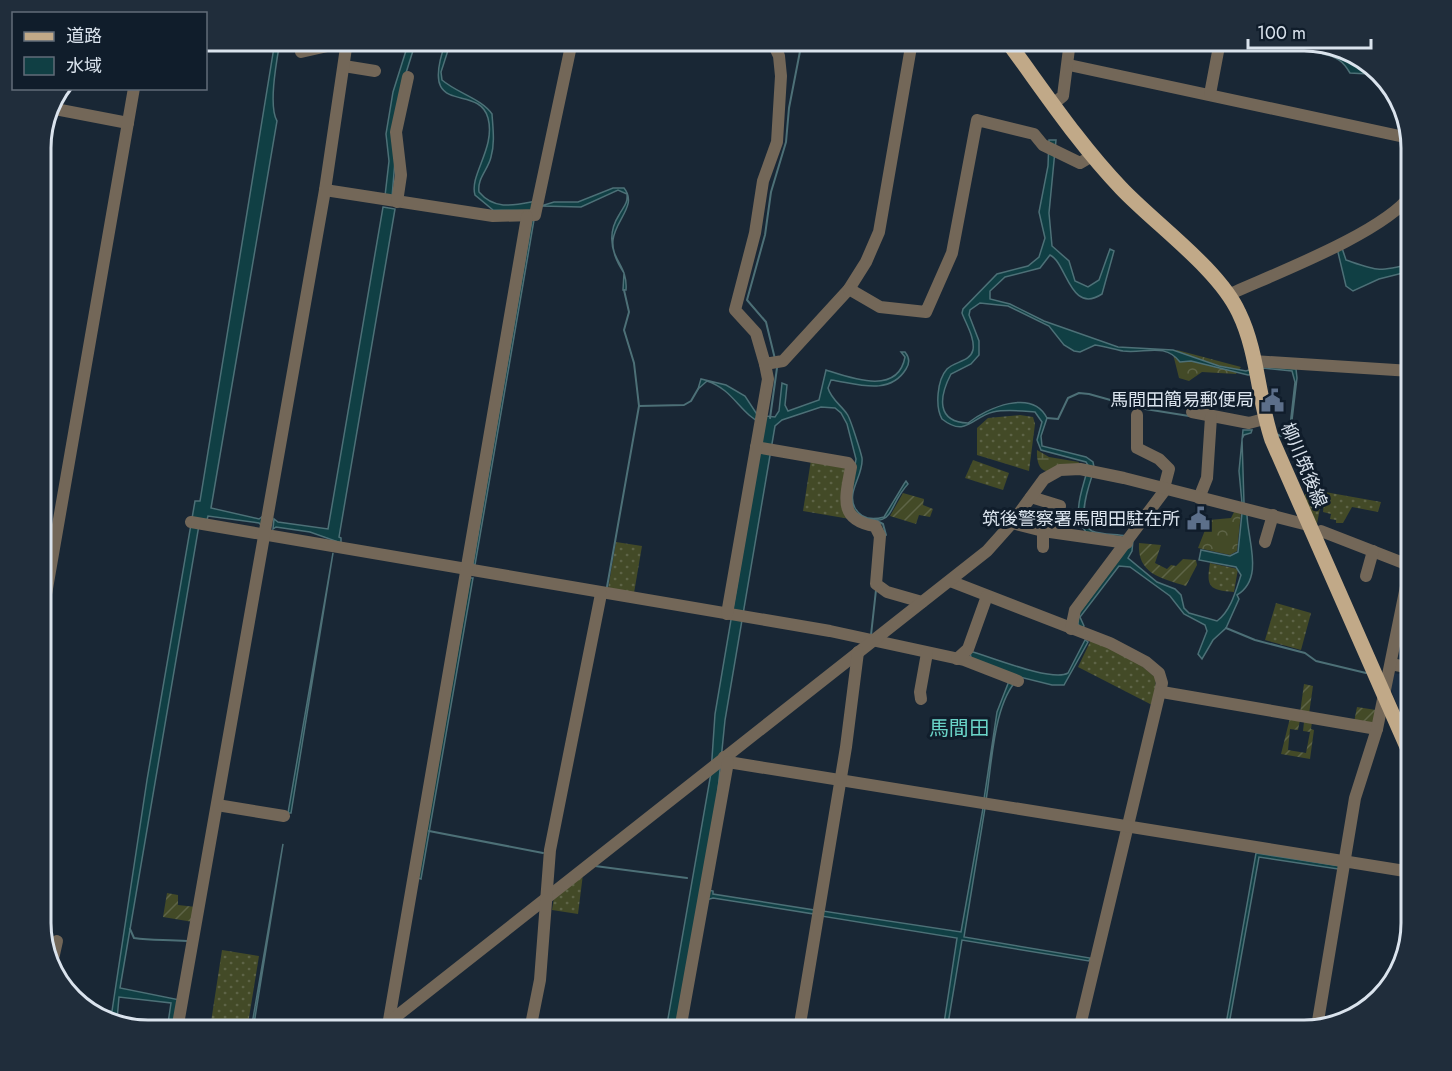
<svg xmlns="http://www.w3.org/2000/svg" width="1452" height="1071" font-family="Jost,'Noto Sans JP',sans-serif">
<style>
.built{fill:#1c2e42}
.grass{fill:url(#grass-dots)}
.forest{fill:url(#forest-crowns)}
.wetland{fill:url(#wetland-marsh)}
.garden{fill:url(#garden-furrows)}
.water{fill:#103f44;stroke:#4d7077;stroke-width:1.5}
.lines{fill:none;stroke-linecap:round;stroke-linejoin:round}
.stream{stroke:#4d7077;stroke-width:2}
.minor{stroke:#736758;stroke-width:12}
.major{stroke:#c1a988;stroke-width:15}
.labels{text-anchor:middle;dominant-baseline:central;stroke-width:6;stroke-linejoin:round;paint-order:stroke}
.poi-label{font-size:18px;fill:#dae3ed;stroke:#101d2b;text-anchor:end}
.street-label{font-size:18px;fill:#dae3ed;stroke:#101d2b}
.neighbourhood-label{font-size:20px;fill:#6ad4c8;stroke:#101d2b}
.rim{fill:none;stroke:#dae3ed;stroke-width:3}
</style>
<defs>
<pattern id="grass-dots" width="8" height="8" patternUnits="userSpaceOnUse" patternTransform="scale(1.5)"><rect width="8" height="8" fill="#434a27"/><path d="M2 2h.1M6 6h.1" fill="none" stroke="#5e6447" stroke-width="1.8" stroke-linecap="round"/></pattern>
<pattern id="forest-crowns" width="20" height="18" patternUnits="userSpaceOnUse" patternTransform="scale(1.5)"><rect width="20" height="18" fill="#434a27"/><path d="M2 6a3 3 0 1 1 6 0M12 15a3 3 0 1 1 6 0" fill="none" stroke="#5e6447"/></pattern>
<pattern id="wetland-marsh" width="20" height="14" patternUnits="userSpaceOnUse" patternTransform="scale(1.5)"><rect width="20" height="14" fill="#434a27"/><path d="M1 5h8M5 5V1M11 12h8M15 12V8" fill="none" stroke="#5e6447"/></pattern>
<pattern id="garden-furrows" width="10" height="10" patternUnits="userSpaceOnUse" patternTransform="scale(1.5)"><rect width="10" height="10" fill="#434a27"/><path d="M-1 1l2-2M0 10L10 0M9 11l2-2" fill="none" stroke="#5e6447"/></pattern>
</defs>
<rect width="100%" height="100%" fill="#192735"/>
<!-- built -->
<polygon class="built" points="1393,673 1411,676 1411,713 1400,711 1390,688"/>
<!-- grass -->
<g class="grass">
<polygon points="1020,415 1033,417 1035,424 1029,471 977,455 977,428 988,418"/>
<polygon points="811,460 848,466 850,519 803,511"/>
<polygon points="973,460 1009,473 1003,490 965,478"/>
<polygon points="1305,487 1323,492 1317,524 1305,498"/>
<polygon points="1325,492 1381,502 1378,512 1352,507 1343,523 1336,523 1336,520 1330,519 1331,514 1323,512"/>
<polygon points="616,542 642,546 634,593 608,589"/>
<path d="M1210 563 1238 569 1234 592C1209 590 1206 587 1210 563Z"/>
<polygon points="1276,603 1311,613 1301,650 1265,640"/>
<polygon points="1091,640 1130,656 1156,678 1154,706 1078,667"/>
<polygon points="583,874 578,914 552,910 554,897"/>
<polygon points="222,950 259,956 247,1030 224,1030 220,1023 211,1022"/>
</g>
<!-- forest -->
<g class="forest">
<polygon points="1177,350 1241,367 1236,374 1202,372 1189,381 1179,378 1173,354"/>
<polygon points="1234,512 1241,512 1237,551 1230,555 1198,548 1209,520 1231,518"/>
</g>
<!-- wetland -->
<path class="wetland" d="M1037 450 1049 457 1079 462 1078 465C1056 470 1036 482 1037 450Z"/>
<!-- garden -->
<g class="garden">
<polygon points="903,493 924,499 923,505 933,509 930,517 919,515 916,524 890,516"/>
<path d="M1139 543 1161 545 1155 563 1167 569 1171 565 1176 566 1183 559 1196 560 1197 565 1186 586C1161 578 1137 574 1139 543Z"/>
<polygon points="1304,684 1313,686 1309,714 1300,713"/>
<polygon points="1357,707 1376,710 1374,725 1354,722"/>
<polygon points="1290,718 1300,720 1298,730 1290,729 1288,750 1306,753 1310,732 1303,731 1304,722 1312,722 1311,729 1314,730 1310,759 1281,754"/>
<polygon points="167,893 178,895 178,905 196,907 193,922 163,917"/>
</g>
<!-- water -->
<g class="water">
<path d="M275 41H280C277 59 268 106 277 121L211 508 259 519 263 516 262 526 259 523 208 516 207 520 200 519 120 988 180 1000 174 1030H167L171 1003 119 997 117 1020 90 1011H112L147 780 195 501H200Z"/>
<polygon points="409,41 416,41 401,89 392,197 385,196 389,161 386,134 393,92"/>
<path d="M446 41H451L441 72 442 80C457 93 482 99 492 114 493 129 495 143 491 157 488 170 477 178 479 192 495 211 515 205 537 201L534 211 493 210 475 195C469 175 496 148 488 118 478 81 417 121 446 41Z"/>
<path d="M1324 51 1369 62 1374 68 1368 74 1350 73C1343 61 1337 57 1323 54Z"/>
<path d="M1049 140H1056L1049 213 1052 246 1069 261 1075 281 1088 287 1099 280 1110 249 1114 251 1102 294C1070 315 1067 263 1050 255L1040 268 1005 277 990 291V299L1010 304 1044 321 1118 347 1173 350 1219 366 1246 371 1261 366 1296 369 1297 378 1290 437 1264 434 1289 435 1295 382 1292 371 1263 368 1256 374 1248 375 1191 361 1180 362C1165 342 1144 354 1123 351 1113 349 1104 346 1095 345L1080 352 1074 351 1064 345 1049 326 1008 306 980 303 970 310 969 315 979 341V355L971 364 951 374C939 397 936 422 968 423 987 408 1032 388 1047 418L1041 436 1042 446 1086 457 1093 462 1094 467H1089L1086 462 1041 450 1037 440 1042 422 1035 412C1022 411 1007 409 993 412 972 417 966 438 942 419 935 407 937 380 947 369 955 361 970 362 973 350 975 338 966 324 962 313L963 309 997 274 1028 266 1039 257 1045 238 1039 212 1048 166Z"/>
<path d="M613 188H624C638 205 615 220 613 240 611 260 628 266 626 290H623L624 273C612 255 606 235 619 215 623 207 628 204 627 194L618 190 581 207 541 206 554 202H578Z"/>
<polygon points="383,207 395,209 339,537 341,538 341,543 310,532 276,527 273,529 274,519 278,522 328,529"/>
<polygon points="532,219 534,220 475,565 473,564"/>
<path d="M1337 248H1342L1346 260C1378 271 1377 272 1411 264V271L1379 279 1353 291 1346 286Z"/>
<path d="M901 352H905C910 358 910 363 906 369 889 397 855 383 831 380L828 388C831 399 841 405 847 414 850 417 861 453 862 458 864 475 846 492 855 508 861 519 873 520 884 517L904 484 906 481 908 484C886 507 896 534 853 512L852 485 856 459 847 424 841 413 835 408 821 407 782 420 775 426 725 720 708 890 713 891V894L814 910V914L713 898 706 900 675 1030H666L711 773 715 714 764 425C739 413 734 390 707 381L698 389 701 379 726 385 745 396 760 419 765 416 775 417 779 411 782 383 787 385 785 405 788 411 819 400 826 370C851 378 898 396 905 357Z"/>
<polygon points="1243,430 1252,430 1251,433 1244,435 1242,439 1244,503 1242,503 1239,471"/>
<path d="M1086 475 1092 476C1088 488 1076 523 1092 531 1102 535 1116 534 1126 536L1124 540 1086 532C1072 516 1081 493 1086 475Z"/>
<path d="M1242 513 1247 514C1247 539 1265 578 1237 595L1239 599 1226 628 1213 640 1202 659 1198 654 1207 631 1205 625 1184 614 1170 596 1130 567 1119 566 1080 617 1084 626 1081 628 1078 624 1079 613 1133 540 1132 551 1128 558 1157 582 1175 589 1181 595 1184 608 1189 613 1217 621C1231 611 1236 590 1241 575L1236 567 1199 560 1201 550 1230 556 1238 552Z"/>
<polygon points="333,553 291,813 288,813"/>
<polygon points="470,578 473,578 421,879 418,878"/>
<path d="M1085 640 1088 642 1064 685H1052L1020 677C993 700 992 766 986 800L984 799 997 712 1009 681 971 658 970 651C991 657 1052 682 1068 673Z"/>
<polygon points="983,808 985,808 964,937 1090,958 1089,961 962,940 947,1030 943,1030 957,938 821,916 823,911 961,932"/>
<polygon points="283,844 253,1030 251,1030"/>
<polygon points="1256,853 1340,866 1338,869 1259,857 1228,1030 1225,1030"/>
</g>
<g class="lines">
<!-- stream -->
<g class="stream">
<polyline points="775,359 766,322 747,300 765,235 771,192 786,142 789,108 802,41"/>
<polyline points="639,406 684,405 691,401 698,389"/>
<polyline points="770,418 777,368"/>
<polyline points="1047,418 1058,419 1068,398 1079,393 1089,394 1139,408 1189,416"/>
<polyline points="877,521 883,524 886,535"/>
<polyline points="607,587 639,406 634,363 624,330 629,312 624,290"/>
<polyline points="1226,628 1255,640 1305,653 1316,661 1366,673"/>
<polyline points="871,635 876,590"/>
<polyline points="429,831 543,853"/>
<polyline points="595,866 687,878"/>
<path d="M130 929 134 938C152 941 168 939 187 941"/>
</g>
<!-- minor -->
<g class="minor">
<polyline points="772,41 779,56 781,76 777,142 763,181 755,233 735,310 756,333 765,364 783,361 849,289 866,262 879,232 912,41"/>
<polyline points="301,52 332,45 346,46"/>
<polyline points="1069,65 1409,138"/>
<polyline points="344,66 375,71"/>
<polyline points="1210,94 1220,41"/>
<polyline points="1053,104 1063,96 1070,41"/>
<polyline points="50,108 128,123"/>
<polyline points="325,190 493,216 535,215 572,41"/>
<polyline points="397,202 401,175 396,132 408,77"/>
<polyline points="849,289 880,307 926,312 952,253 977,120 1034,134 1043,145 1080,163 1092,156"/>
<path d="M1228 295C1274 274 1383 233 1411 195"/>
<polyline points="1253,361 1411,371"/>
<polyline points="1192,412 1249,423 1264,419"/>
<polyline points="1137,415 1137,448 1159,459 1169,469 1164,488"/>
<path d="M756 447 848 463 851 467C846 496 837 520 875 526L880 536 876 584 887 592 922 602"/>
<polyline points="1031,497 1060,506"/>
<polyline points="1199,498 1207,478 1211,417"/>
<polyline points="191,522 830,631 964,660 1018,681"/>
<polyline points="1012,523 1043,531 1127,543"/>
<polyline points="1043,531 1043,547"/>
<polyline points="1313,535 1321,531 1411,566"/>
<polyline points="1265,542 1273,515"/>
<polyline points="1366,576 1373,551"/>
<polyline points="950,581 1110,643 1146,662 1159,673 1162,683 1079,1030"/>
<polyline points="727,614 768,379 765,364"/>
<polyline points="41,623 134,88"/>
<polyline points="1071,629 1075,610 1165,490"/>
<polyline points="957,659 968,649 987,596"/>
<polyline points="1391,664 1411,668"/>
<polyline points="1162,692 1377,729"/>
<polyline points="921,699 920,692 927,653"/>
<polyline points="724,757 728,762 1411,872"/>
<polyline points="217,805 284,816"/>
<polyline points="51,968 57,941"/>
<polyline points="388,1026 527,217"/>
<polyline points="1317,1027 1355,798 1377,729 1411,562"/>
<polyline points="177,1030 325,190 347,41"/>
<polyline points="379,1030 987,551 1012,523 1044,479 1060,470 1080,469 1124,478 1308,525"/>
<polyline points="530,1030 540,980 550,850 601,594"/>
<polyline points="680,1030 728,762"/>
<polyline points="799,1030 846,747 858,652"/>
</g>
<!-- major -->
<path class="major" d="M1007 41C1044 91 1078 143 1121 188 1155 224 1219 269 1239 313 1258 352 1258 399 1272 440L1411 756"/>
</g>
<!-- icons -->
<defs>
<symbol id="civic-bare" viewBox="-9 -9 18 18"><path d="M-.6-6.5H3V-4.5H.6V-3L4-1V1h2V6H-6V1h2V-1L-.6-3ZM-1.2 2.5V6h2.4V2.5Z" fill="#5c6f8a" stroke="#101d2b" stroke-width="2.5" paint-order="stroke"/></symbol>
</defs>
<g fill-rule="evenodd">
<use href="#civic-bare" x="1256" y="384" width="33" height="33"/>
<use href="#civic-bare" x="1182" y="502" width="33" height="33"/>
</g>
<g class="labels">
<!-- poi labels -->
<g class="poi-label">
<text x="1254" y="400">馬間田簡易郵便局</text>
<text x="1180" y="519">筑後警察署馬間田駐在所</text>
</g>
<!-- street labels -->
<g class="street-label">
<text transform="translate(1304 465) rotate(67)">柳川筑後線</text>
</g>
<!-- neighbourhood labels -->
<g class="neighbourhood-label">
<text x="959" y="728">馬間田</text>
</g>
</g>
<!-- crop -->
<path d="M0 0H1452V1071H0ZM148 51H1304A97 97 0 0 1 1401 148V923A97 97 0 0 1 1304 1020H148A97 97 0 0 1 51 923V148A97 97 0 0 1 148 51Z" fill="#202d3b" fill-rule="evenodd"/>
<path class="rim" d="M148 51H1304A97 97 0 0 1 1401 148V923A97 97 0 0 1 1304 1020H148A97 97 0 0 1 51 923V148A97 97 0 0 1 148 51Z"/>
<!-- legend -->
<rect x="12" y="12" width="195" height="78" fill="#101d2b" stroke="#616c79" stroke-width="1.5"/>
<rect x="24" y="32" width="30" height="9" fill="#c1a988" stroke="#616c79" stroke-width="1.5"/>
<text x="66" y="42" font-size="18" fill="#dae3ed">道路</text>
<rect x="24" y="57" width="30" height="18" fill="#103f44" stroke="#616c79" stroke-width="1.5"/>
<text x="66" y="72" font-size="18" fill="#dae3ed">水域</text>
<!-- scale -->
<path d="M1248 39v9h123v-9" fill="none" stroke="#dae3ed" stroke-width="3"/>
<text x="1257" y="39" font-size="18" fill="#dae3ed" stroke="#101d2b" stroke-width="4.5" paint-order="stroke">100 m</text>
</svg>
